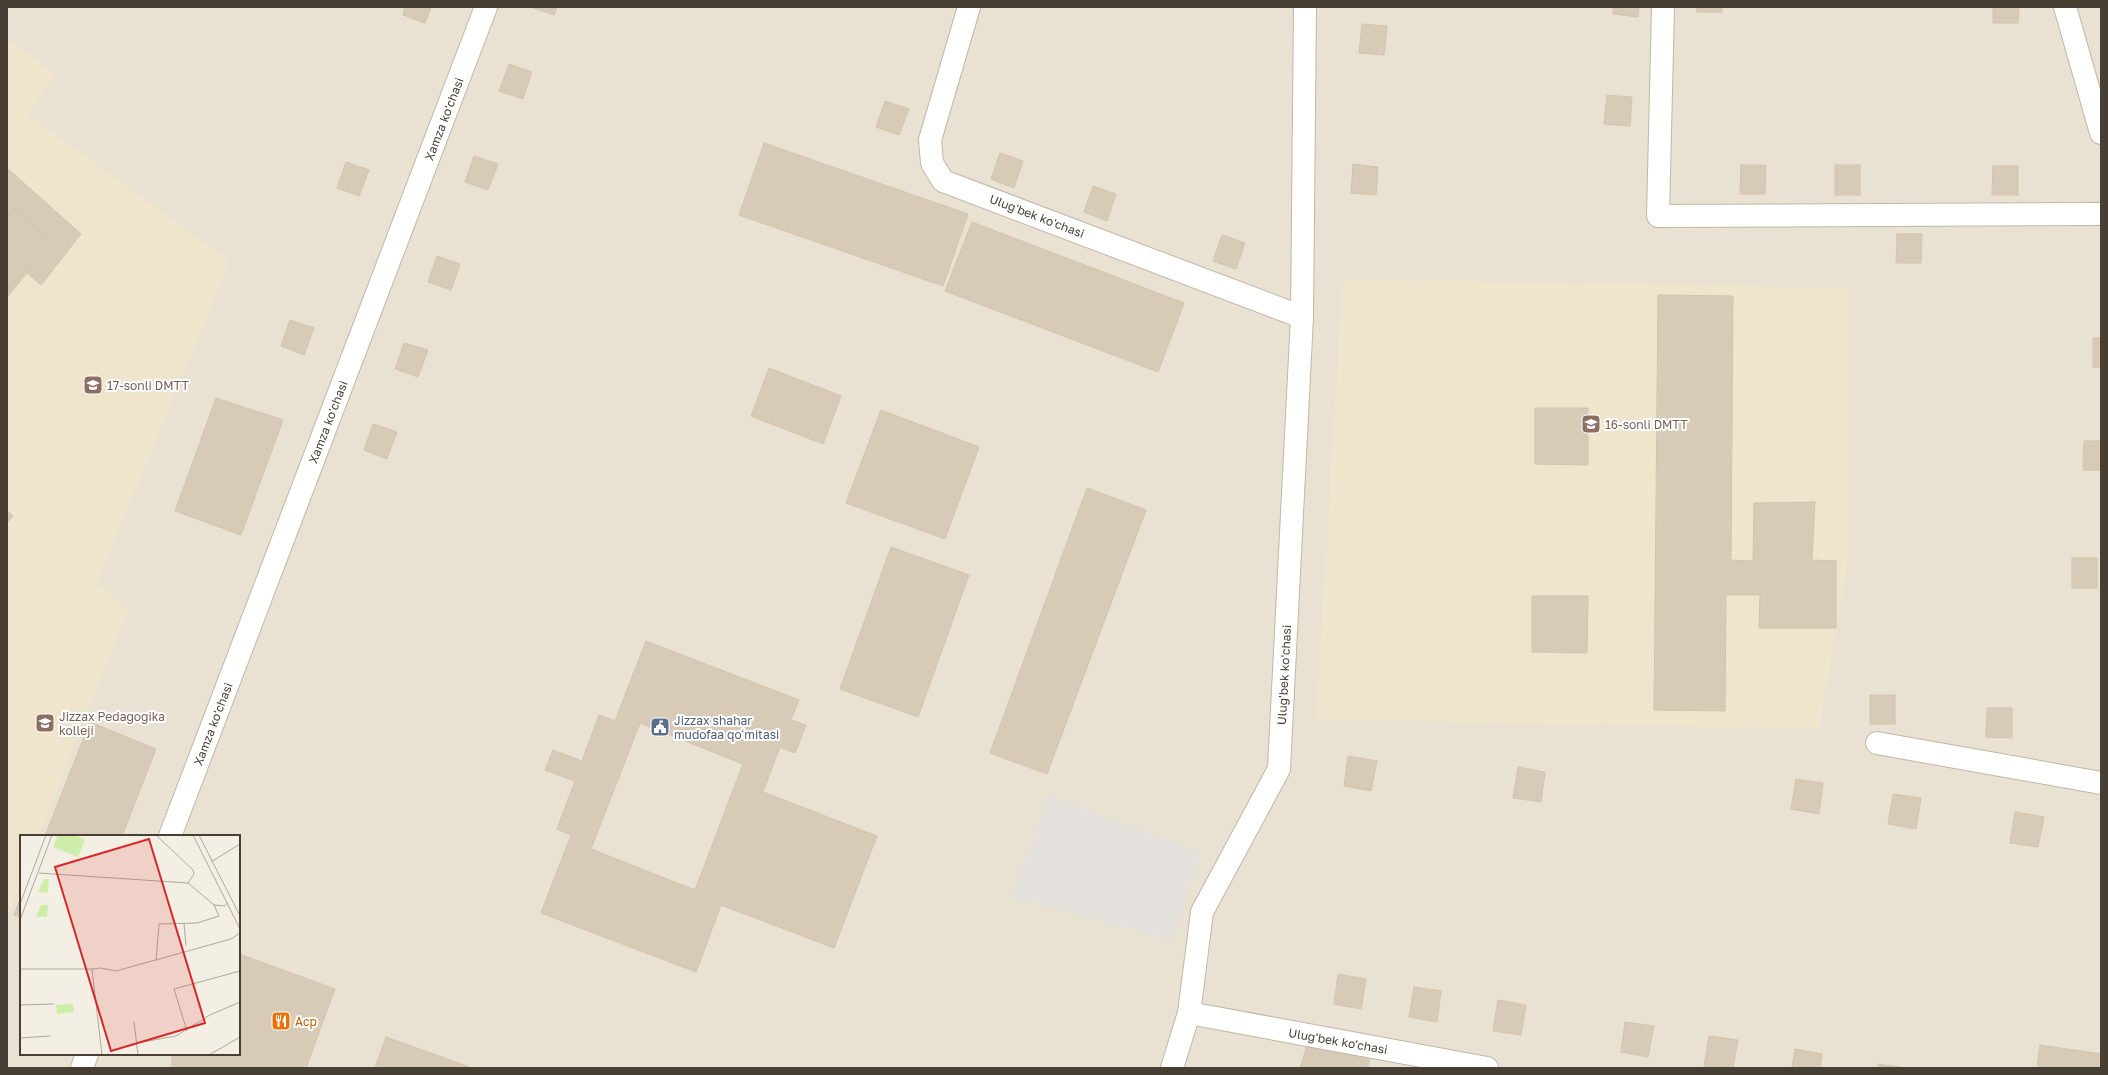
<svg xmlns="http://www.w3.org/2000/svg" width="2108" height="1075" font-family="'Golos Text',sans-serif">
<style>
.residential{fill:#e9e1d1;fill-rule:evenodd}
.education{fill:#efe5cc}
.parking{fill:#e4e1dd}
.building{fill:#d7cbb8;stroke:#d3c3ab;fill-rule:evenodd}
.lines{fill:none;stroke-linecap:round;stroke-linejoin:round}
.minor-casing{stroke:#c1b7a6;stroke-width:24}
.minor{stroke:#fff;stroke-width:22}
.labels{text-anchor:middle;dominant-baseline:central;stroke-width:4;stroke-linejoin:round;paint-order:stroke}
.street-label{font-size:12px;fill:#473f33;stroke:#fff}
.education-label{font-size:12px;fill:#785e54;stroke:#fff;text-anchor:start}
.service-label{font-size:12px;fill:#4e5e75;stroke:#fff;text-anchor:start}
.food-label{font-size:12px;fill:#c56008;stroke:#fff;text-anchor:start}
.inset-road{fill:none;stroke:#afa99d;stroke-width:1}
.view{fill:#d62828;fill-opacity:0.15;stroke:#d62828;stroke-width:2}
.inset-edge{fill:none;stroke:#473f33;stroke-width:2}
</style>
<rect width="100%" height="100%" fill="#f4efe4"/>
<!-- residential -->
<path class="residential" d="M7 7H2101V1068H7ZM21 836H239V1054H21Z"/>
<!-- education -->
<g class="education">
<polygon points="7,38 56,75 27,114 230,261 97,583 128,610 39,836 21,836 21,883 7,919"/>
<polygon points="1343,279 1848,288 1848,559 1819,729 1316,719"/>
</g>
<!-- parking -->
<polygon class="parking" points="1048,795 1201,853 1173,940 1012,897"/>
<!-- building -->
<g class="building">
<polygon points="405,7 431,7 425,23 403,15"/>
<polygon points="531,7 557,7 554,15"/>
<polygon points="1613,7 1639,7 1638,17 1613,14"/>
<rect x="1697" y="7" width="25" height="5"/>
<polygon points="1993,7 2019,7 2018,23 1993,23"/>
<polygon points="1362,24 1387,26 1384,55 1359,53"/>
<polygon points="509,64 532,72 523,99 499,91"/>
<polygon points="1607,95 1632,97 1630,126 1604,124"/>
<polygon points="885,101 909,109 899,135 876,127"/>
<polygon points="764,143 968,214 943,286 739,215"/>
<polygon points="1000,153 1023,161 1014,188 991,179"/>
<polygon points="474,156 498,164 488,190 465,182"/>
<polygon points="346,162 369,170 359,196 337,188"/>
<polygon points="1353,164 1378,167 1376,195 1351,193"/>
<polygon points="1741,165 1766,165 1765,194 1740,194"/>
<rect x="1835" y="165" width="25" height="30"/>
<polygon points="1993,166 2018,166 2018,195 1992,195"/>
<polygon points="7,168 81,234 41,285 27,273 7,297"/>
<polygon points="1093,186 1116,194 1107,221 1084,212"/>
<polygon points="14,209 50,240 7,291 7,217"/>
<polygon points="972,222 1184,303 1158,372 945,291"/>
<polygon points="1897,234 1922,234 1921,263 1896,263"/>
<polygon points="1222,235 1245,243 1236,269 1213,261"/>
<polygon points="437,256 460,264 451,290 428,282"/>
<polygon points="1658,295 1733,296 1731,560 1753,561 1754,503 1815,502 1812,560 1836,561 1836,628 1759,628 1760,595 1726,595 1725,711 1654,710"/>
<polygon points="290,320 314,328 304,355 281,346"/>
<rect x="2093" y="338" width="8" height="29"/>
<polygon points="404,343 428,350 418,377 395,369"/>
<polygon points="769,368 841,396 823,444 751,416"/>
<polygon points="216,398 283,420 241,535 175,511"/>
<polygon points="1535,408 1588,408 1588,465 1535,464"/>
<polygon points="881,410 979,447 945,539 846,503"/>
<polygon points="373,424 397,432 387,459 364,450"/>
<polygon points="2084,441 2101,441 2101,470 2083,470"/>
<polygon points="1087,488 1146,510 1047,774 990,753"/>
<polygon points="7,511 13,516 7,523"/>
<polygon points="891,547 969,575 918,717 840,689"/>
<rect x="2072" y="558" width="25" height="30"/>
<polygon points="1532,596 1588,596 1587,653 1532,652"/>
<path d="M646 641 799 700 791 720 806 725 795 753 780 747 763 792 877 836 834 948 721 905 696 972 541 913 571 835 557 829 575 781 545 770 553 750 582 761 599 715 615 721ZM640 723 743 764 695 890 591 849Z"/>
<rect x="1870" y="695" width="25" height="29"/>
<polygon points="1987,708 2012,708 2012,738 1986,737"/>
<polygon points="90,722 156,749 122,836 45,836"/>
<polygon points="1348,756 1377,761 1371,791 1344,786"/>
<polygon points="1518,767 1545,772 1541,802 1513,798"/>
<polygon points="1796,779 1823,783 1819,814 1791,809"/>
<polygon points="1893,794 1921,798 1916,829 1888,824"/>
<polygon points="2015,812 2044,817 2038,847 2010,843"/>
<polygon points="21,897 21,917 14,915"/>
<polygon points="239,954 335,989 306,1068 172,1068 172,1054 239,1054"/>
<polygon points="1338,974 1366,979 1361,1009 1334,1004"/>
<polygon points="1414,987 1441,991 1437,1022 1409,1017"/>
<polygon points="1498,1000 1526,1005 1521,1035 1493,1031"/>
<polygon points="1625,1022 1654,1026 1648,1057 1621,1052"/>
<polygon points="1709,1036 1738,1040 1733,1068 1704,1066"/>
<polygon points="386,1037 472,1068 375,1068"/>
<polygon points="1309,1039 1371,1057 1367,1068 1300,1068"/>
<polygon points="2040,1045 2101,1054 2101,1068 2037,1068"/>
<polygon points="1795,1049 1822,1054 1820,1068 1792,1068"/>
<polygon points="1878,1064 1906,1068 1878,1068"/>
</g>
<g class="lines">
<defs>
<g id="minor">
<polyline points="969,7 930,140 932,163 943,181 1302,317"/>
<polyline points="1663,7 1658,216 2101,214"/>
<polyline points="2065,7 2101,133"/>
<polyline points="1877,743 2101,783"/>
<polyline points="170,836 486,7"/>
<polyline points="1189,1013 1202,912 1279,769 1302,317 1305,7"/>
<polyline points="82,1068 87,1054"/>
<polyline points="1172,1068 1189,1013 1487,1068"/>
</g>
</defs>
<!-- minor casing -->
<use href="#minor" class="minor-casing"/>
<!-- minor -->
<use href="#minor" class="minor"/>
</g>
<!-- icons -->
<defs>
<symbol id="school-square" viewBox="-11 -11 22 22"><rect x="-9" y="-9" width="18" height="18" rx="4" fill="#8d6e63" stroke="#fff"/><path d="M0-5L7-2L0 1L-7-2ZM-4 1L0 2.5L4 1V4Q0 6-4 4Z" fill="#fff"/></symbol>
<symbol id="university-square" viewBox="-11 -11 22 22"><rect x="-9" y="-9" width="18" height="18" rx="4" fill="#8d6e63" stroke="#fff"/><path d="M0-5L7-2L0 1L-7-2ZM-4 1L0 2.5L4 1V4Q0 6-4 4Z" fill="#fff"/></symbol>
<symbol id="civic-square" viewBox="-11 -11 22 22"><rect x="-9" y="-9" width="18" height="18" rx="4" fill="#5c6f8a" stroke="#fff"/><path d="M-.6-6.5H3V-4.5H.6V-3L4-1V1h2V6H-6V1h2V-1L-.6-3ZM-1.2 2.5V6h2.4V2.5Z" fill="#fff"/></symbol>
<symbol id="restaurant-square" viewBox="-11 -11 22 22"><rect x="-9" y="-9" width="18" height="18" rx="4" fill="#e8710a" stroke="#fff"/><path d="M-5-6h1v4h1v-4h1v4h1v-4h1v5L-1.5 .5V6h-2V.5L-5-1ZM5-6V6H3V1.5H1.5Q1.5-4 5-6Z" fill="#fff"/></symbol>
</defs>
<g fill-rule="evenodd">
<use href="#school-square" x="82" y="374" width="22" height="22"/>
<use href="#school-square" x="1580" y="413" width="22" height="22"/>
<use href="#university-square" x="34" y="712" width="22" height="22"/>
<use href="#civic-square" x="649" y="716" width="22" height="22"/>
<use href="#restaurant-square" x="270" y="1010" width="22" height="22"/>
</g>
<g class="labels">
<!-- street labels -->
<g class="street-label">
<text transform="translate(444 119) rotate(-69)">Xamza ko'chasi</text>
<text transform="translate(1037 216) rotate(21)">Ulug'bek ko'chasi</text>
<text transform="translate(328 422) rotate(-69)">Xamza ko'chasi</text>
<text transform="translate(1284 675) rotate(-87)">Ulug'bek ko'chasi</text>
<text transform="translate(213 724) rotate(-69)">Xamza ko'chasi</text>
<text transform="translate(1338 1041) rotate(10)">Ulug'bek ko'chasi</text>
</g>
<!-- education labels -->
<g class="education-label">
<text x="107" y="385">17-sonli DMTT</text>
<text x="1605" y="424">16-sonli DMTT</text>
<text x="59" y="716">Jizzax Pedagogika<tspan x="59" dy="14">kolleji</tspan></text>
</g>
<!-- service labels -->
<g class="service-label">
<text x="674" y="720">Jizzax shahar<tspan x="674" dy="14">mudofaa qoʻmitasi</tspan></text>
</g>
<!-- food labels -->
<g class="food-label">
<text x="295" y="1021">Аср</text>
</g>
</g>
<!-- overview -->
<g transform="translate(20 835)">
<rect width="220" height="220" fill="#f4efe4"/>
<path d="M38 0H55L65 5 58 22 33 12ZM24 44H29L28 58 18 57ZM21 70H28L27 82H16ZM53 169 54 177 37 179 36 170Z" fill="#ceeda8"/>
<path class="inset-road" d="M136 0 173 35 174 39 168 48M173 0 220 94M179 0 220 81M191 27 220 9M19 38 168 48 194 70 205 71 207 68M0 69 26 0M0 85 32 0M164 88 166 111M136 126 139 89 177 88 199 81 194 70M0 134H72L82 220M72 134 81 133 96 136 211 104 220 98M0 170 34 169M114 187 118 220M167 196 154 154 220 136M0 203 30 201M117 208 156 201 190 180 220 167M189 220 220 202"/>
<path class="view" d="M129 4 185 188 91 216 35 32Z"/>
<rect width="220" height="220" class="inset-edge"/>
</g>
<!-- border -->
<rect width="2108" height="1075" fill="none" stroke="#473f33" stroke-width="16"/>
</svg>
